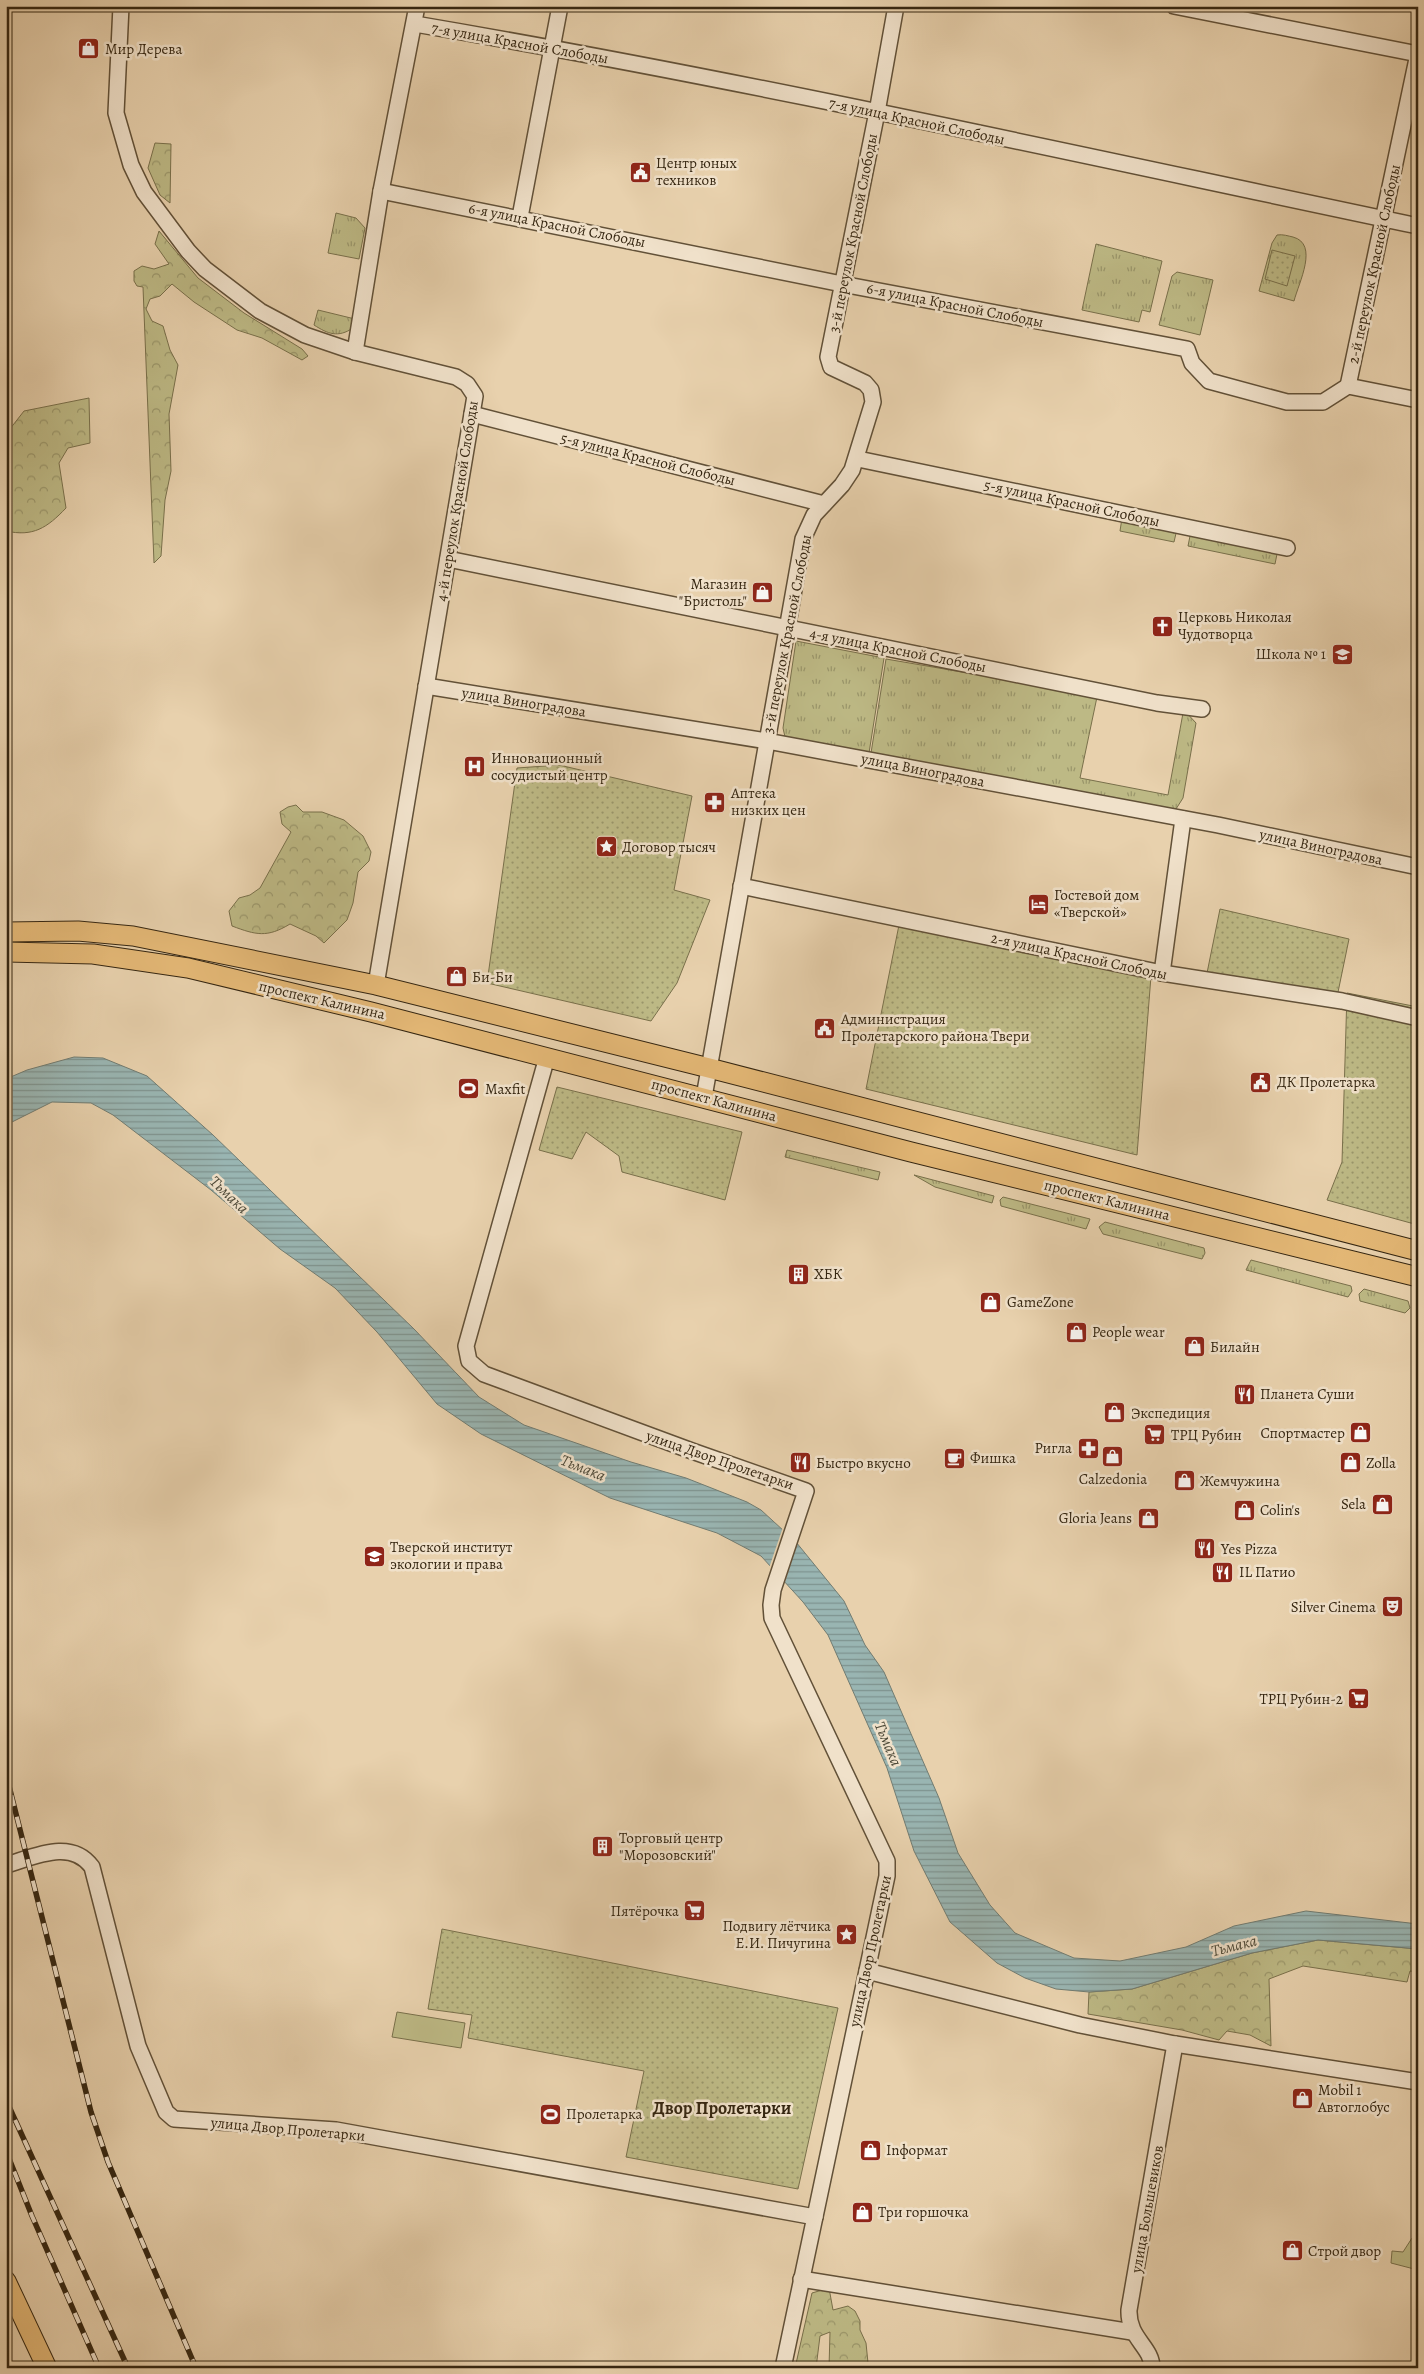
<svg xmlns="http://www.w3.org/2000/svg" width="1424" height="2374" font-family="Alegreya,serif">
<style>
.grass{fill:url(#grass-tufts);stroke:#79704b;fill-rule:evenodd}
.forest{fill:url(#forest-crowns);stroke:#79704b}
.park{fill:url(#park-dots);stroke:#79704b}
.pitch{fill:#bdb985;stroke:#79704b}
.water{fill:url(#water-rules);stroke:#717c72}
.pier{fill:#e8d1ad}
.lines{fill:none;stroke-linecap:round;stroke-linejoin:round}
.minor-casing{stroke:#625138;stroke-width:18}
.major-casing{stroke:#352611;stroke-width:21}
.minor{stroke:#f0e1ca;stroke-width:15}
.major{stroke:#e4b876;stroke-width:19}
.rail-casing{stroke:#352611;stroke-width:5.5}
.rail{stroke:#f0e1ca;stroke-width:4;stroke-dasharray:11;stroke-linecap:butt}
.labels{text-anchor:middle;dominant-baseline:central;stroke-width:5;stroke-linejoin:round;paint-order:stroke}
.street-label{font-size:15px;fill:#352611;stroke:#f0e1ca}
.poi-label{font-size:15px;fill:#352611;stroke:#f0e1ca;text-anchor:start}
.water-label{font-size:16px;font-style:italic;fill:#4e4a39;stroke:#f0e1ca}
.quarter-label{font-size:18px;font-weight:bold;fill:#352611;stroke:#f0e1ca}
</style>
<defs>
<pattern id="grass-tufts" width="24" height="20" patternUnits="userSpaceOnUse" patternTransform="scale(1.25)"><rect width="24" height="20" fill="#bdb985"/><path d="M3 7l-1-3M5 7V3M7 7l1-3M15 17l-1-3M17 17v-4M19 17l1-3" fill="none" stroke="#9a966b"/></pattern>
<pattern id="forest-crowns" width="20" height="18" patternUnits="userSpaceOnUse" patternTransform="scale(1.25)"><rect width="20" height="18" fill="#bdb985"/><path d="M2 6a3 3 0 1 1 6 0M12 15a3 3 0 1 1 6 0" fill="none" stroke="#9a966b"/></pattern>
<pattern id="park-dots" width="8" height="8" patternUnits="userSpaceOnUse" patternTransform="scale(1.25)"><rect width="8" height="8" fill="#bdb985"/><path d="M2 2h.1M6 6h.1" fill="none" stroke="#9a966b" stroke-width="1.8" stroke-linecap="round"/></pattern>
<pattern id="water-rules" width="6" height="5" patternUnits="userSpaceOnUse" patternTransform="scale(1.25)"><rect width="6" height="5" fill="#99b5b2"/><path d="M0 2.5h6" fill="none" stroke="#7e938f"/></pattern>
</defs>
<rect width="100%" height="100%" fill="#e8d1ad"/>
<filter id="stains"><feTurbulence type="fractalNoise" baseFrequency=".004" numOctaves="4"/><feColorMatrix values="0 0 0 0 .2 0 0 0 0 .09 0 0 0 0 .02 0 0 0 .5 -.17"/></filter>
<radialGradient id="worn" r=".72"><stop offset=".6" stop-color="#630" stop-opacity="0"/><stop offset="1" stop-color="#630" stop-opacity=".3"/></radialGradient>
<!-- grass -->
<g class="grass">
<polygon points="336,213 356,218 365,228 359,259 328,253"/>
<path d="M1277 235C1283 234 1288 236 1293 237 1319 244 1299 282 1294 301L1259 291 1272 243Z"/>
<polygon points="1096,244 1162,261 1150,312 1142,310 1139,322 1082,310"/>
<polygon points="1177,272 1213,280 1200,335 1159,325 1172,276"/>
<path d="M318 310 355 319 353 328C338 338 328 334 314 325Z"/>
<polygon points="1122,518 1177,529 1174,542 1120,531"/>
<polygon points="1191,531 1278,549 1275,564 1188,546"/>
<polygon points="796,641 884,658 869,753 785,737 783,728"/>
<path d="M886 659 1184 710 1196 723 1183 798 1176 809 1170 813 871 753ZM1097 697 1183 713 1168 795 1080 778Z"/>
<polygon points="787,1150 880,1172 878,1180 785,1157"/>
<polygon points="914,1175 994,1196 992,1203 935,1187"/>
<polygon points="1003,1197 1090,1219 1086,1229 1001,1206 1000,1200"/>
<polygon points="1105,1222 1204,1248 1205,1253 1202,1259 1103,1234 1099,1227"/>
<polygon points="1251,1260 1351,1286 1352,1291 1348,1297 1246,1270"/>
<polygon points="1364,1289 1408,1301 1410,1308 1405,1313 1360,1301 1359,1294"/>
<polygon points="1412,2238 1418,2238 1418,2270 1391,2263 1392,2251 1403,2252"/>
</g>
<!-- forest -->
<g class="forest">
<polygon points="155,143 171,144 170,203 160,195 148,168"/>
<polygon points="159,231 198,278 244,313 302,349 308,356 302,360 262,338 237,330 194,302 172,284 160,296 150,299 146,309 152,321 163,326 170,350 178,365 169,414 171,471 165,500 161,556 154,563 143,287 137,286 134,281 134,271 142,266 154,269 169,264 155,244"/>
<path d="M89 398 90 443 68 448 59 463 66 508C47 528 33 537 6 531V434L24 411Z"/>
<path d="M296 805 303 812H322L344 820 363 836 371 852 369 861 358 872 353 903 347 920 324 943 316 936 290 924C267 938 256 935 232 926L229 911 239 898 250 895 260 888 291 832 282 824 280 812 288 807Z"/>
<polygon points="1318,1940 1418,1949 1418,1972 1410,1971 1407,1982 1303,1966 1269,1979 1271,2046 1250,2035 1227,2031 1219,2040 1182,2030 1088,2014 1089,1992 1132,1989 1252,1953"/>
<polygon points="829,2288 833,2310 848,2306 855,2311 860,2321 860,2330 866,2343 868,2363 876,2368 829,2368 830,2332 820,2336 816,2368 795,2368 812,2293"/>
</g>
<!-- park -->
<g class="park">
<polygon points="1272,250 1295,256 1287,286 1265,279"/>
<polygon points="559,765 692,796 674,890 710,900 677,983 651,1021 487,983 517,768"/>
<polygon points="1220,909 1349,939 1337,997 1207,973"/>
<polygon points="899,925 1151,976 1137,1155 866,1089"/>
<polygon points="1347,993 1418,1007 1418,1225 1327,1200 1342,1162"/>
<polygon points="557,1087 742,1132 725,1200 622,1172 619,1156 586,1132 572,1159 539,1150"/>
<polygon points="442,1929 838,2008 798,2189 626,2157 644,2071 468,2038 472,2015 428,2009"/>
</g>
<!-- pitch -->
<polygon class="pitch" points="397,2012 465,2023 461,2048 392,2037"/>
<!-- water -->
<polygon class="water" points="74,1057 103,1058 147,1076 213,1135 414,1329 479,1397 524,1425 631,1462 686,1478 747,1502 761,1510 796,1542 844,1601 865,1645 884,1672 939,1798 958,1853 990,1905 1015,1933 1074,1958 1120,1961 1186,1947 1234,1926 1306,1911 1418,1924 1418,1949 1318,1940 1252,1953 1132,1989 1089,1992 1056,1989 1025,1978 997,1963 950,1922 914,1851 887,1768 828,1635 803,1602 761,1556 717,1533 610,1498 481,1434 437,1404 377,1332 335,1288 280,1249 211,1190 113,1115 91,1103 52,1102 6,1125 6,1079 27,1070"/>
<!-- pier -->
<polygon class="pier" points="783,1527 798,1541 784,1585 769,1568"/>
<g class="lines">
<defs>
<g id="minor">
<polyline points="121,6 116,113 131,165 144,192 188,251 205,269 260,311 305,335 355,352 456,377 467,384 475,396 376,985"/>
<polyline points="1174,6 1418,54"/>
<path d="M415 24C751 81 1084 156 1418 226"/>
<polyline points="381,191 842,284 1187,349 1192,363 1209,381 1287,402 1323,402 1348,386 1418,400"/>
<polyline points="520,217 560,6"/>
<polyline points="355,352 381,191 417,6"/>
<polyline points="1348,386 1418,54"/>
<polyline points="472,414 824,504"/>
<polyline points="858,459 1287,548"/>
<polyline points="448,559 1157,703 1202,709"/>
<polyline points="426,686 767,741 1218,825 1418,867"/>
<polyline points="741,886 1162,973 1342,1001 1418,1018"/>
<polyline points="1162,973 1183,819"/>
<polyline points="547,1057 466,1346 469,1361 484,1374 692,1451 806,1491 773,1590 771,1605 772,1618 887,1861 887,1876 783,2368"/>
<polyline points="704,1097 803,539 814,515 842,485 852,470 873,402 871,390 865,383 831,367 828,357 877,112 896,6"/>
<path d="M6 1865C34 1857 71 1838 92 1867L138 2046 166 2112 174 2119 336 2130 815 2217"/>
<polyline points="867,1971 1080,2025 1175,2044 1418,2082"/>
<polyline points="801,2279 1132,2332"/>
<path d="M1152 2368C1152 2346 1128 2339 1129 2310L1175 2044"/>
</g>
<g id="major">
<polyline points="6,932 78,931 133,936 376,985 709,1068 1418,1251"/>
<polyline points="6,952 93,954 188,968 371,1012 911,1152 1418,1277"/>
<polyline points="6,2281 47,2368"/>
</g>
</defs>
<!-- minor casing -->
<use href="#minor" class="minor-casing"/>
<!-- major casing -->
<use href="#major" class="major-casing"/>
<!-- minor -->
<use href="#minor" class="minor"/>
<!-- major -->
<use href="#major" class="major"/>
<defs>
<g id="rail">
<polyline points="6,1774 91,2112 108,2162 196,2368"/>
<polyline points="6,2100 128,2368"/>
<polyline points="6,2151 32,2216 99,2368"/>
</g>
</defs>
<!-- rail casing -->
<use href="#rail" class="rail-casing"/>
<!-- rail -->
<use href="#rail" class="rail"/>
</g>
<!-- icons -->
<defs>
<symbol id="shop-square" viewBox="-11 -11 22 22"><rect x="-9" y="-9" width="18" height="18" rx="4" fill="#8f2418" stroke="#f0e1ca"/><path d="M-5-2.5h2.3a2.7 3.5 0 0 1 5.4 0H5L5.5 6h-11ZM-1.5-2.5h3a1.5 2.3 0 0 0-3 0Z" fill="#fff"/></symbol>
<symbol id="civic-square" viewBox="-11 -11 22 22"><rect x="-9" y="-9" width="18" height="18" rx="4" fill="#8f2418" stroke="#f0e1ca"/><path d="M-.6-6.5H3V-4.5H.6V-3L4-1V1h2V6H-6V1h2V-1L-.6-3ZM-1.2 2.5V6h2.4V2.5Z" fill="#fff"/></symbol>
<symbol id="church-square" viewBox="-11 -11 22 22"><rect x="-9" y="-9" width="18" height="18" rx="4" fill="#8f2418" stroke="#f0e1ca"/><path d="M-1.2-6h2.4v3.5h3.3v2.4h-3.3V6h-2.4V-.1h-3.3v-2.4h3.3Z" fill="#fff"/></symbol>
<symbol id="school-square" viewBox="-11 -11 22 22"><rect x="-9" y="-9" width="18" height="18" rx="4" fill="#8f2418" stroke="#f0e1ca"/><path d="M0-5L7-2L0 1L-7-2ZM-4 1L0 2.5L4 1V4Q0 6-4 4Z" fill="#fff"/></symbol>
<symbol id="hospital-square" viewBox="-11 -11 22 22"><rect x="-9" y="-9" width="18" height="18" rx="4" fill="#8f2418" stroke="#f0e1ca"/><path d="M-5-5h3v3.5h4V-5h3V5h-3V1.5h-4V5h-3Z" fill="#fff"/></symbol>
<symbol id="pharmacy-square" viewBox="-11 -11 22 22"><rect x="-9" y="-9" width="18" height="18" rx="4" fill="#8f2418" stroke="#f0e1ca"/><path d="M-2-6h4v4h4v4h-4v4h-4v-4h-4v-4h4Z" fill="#fff"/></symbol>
<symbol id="sight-square" viewBox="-11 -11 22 22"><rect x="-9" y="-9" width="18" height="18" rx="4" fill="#8f2418" stroke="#f0e1ca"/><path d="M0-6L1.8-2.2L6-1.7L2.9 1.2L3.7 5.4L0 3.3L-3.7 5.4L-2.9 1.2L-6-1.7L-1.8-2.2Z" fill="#fff"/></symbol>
<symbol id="hotel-square" viewBox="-11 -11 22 22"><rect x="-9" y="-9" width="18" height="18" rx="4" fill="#8f2418" stroke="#f0e1ca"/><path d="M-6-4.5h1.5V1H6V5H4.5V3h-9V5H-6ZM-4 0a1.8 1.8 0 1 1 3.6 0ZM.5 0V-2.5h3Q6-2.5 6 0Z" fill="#fff"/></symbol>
<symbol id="stadium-square" viewBox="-11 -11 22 22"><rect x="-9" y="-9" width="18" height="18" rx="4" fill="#8f2418" stroke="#f0e1ca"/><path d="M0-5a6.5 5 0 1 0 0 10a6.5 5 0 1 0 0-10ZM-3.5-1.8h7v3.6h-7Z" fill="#fff"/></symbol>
<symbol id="building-square" viewBox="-11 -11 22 22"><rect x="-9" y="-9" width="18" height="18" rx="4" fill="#8f2418" stroke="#f0e1ca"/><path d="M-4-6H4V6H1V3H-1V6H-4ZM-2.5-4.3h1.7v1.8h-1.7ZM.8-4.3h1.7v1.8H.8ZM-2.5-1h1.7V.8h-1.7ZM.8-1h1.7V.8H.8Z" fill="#fff"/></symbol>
<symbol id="restaurant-square" viewBox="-11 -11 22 22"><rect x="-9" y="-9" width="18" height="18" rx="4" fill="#8f2418" stroke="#f0e1ca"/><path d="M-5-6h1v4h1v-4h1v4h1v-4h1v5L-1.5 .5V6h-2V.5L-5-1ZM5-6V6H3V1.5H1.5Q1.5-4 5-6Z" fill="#fff"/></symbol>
<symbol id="supermarket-square" viewBox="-11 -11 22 22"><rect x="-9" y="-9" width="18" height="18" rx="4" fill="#8f2418" stroke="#f0e1ca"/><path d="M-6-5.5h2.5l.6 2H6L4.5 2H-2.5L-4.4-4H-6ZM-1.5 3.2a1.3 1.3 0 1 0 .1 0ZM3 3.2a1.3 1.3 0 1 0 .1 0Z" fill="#fff"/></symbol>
<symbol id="cafe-square" viewBox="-11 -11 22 22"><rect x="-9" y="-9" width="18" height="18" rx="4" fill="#8f2418" stroke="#f0e1ca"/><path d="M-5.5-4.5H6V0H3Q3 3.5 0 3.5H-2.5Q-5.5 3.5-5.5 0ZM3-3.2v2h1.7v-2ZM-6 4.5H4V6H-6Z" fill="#fff"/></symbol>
<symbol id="university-square" viewBox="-11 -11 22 22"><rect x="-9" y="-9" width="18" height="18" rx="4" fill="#8f2418" stroke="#f0e1ca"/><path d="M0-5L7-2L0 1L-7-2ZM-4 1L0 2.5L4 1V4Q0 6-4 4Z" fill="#fff"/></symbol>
<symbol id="theatre-square" viewBox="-11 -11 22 22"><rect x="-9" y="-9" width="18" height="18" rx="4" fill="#8f2418" stroke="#f0e1ca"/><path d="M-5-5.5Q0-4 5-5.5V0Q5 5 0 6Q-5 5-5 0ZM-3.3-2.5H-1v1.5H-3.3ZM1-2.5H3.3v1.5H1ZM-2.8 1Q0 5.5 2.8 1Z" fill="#fff"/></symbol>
</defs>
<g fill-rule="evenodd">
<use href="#shop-square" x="76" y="36" width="25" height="25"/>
<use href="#civic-square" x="628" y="160" width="25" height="25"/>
<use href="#shop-square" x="750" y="580" width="25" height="25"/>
<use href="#church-square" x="1150" y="614" width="25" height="25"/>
<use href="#school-square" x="1330" y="642" width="25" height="25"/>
<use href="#hospital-square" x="462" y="754" width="25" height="25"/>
<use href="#pharmacy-square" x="702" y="790" width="25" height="25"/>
<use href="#sight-square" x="594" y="834" width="25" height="25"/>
<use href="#hotel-square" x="1026" y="892" width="25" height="25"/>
<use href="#shop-square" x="444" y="964" width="25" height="25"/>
<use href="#civic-square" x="812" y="1016" width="25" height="25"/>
<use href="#civic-square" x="1248" y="1070" width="25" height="25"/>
<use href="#stadium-square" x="456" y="1076" width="25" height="25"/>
<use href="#building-square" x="786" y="1262" width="25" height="25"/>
<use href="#shop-square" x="978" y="1290" width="25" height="25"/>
<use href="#shop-square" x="1064" y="1320" width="25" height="25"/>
<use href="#shop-square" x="1182" y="1334" width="25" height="25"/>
<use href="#restaurant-square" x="1232" y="1382" width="25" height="25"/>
<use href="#shop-square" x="1102" y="1400" width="25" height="25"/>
<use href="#shop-square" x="1348" y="1420" width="25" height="25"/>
<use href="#supermarket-square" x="1142" y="1422" width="25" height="25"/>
<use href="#pharmacy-square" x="1076" y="1436" width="25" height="25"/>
<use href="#shop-square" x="1100" y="1444" width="25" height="25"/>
<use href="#cafe-square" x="942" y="1446" width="25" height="25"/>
<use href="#restaurant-square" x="788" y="1450" width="25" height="25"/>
<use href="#shop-square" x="1338" y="1450" width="25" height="25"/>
<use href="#shop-square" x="1172" y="1468" width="25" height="25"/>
<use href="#shop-square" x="1370" y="1492" width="25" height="25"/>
<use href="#shop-square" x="1232" y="1498" width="25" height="25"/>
<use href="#shop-square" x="1136" y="1506" width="25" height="25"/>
<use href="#restaurant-square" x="1192" y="1536" width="25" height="25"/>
<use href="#university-square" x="362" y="1544" width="25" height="25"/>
<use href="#restaurant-square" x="1210" y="1560" width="25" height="25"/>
<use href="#theatre-square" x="1380" y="1594" width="25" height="25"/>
<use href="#supermarket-square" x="1346" y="1686" width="25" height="25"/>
<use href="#building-square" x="590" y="1834" width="25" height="25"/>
<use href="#supermarket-square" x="682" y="1898" width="25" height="25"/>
<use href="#sight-square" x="834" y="1922" width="25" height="25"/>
<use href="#shop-square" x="1290" y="2086" width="25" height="25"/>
<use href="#stadium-square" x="538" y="2102" width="25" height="25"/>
<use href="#shop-square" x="858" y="2138" width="25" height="25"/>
<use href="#shop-square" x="850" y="2200" width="25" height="25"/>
<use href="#shop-square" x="1280" y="2238" width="25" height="25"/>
</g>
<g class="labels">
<!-- street labels -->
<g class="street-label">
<text transform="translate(520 43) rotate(10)">7-я улица Красной Слободы</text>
<text transform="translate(917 121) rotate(12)">7-я улица Красной Слободы</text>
<text transform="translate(557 225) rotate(11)">6-я улица Красной Слободы</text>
<text transform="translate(853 233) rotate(-79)">3-й переулок Красной Слободы</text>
<text transform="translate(1374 264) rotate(-78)">2-й переулок Красной Слободы</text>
<text transform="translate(955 305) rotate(11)">6-я улица Красной Слободы</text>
<text transform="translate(648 459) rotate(14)">5-я улица Красной Слободы</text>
<text transform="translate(457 501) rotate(-81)">4-й переулок Красной Слободы</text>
<text transform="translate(1072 503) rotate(12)">5-я улица Красной Слободы</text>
<text transform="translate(787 634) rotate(-79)">3-й переулок Красной Слободы</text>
<text transform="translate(898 650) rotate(11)">4-я улица Красной Слободы</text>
<text transform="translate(524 702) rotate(9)">улица Виноградова</text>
<text transform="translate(923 770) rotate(11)">улица Виноградова</text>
<text transform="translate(1321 847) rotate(12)">улица Виноградова</text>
<text transform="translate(1079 956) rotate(12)">2-я улица Красной Слободы</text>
<text transform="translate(322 1000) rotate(13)">проспект Калинина</text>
<text transform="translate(714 1100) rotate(15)">проспект Калинина</text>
<text transform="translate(1107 1200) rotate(14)">проспект Калинина</text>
<text transform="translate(720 1460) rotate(19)">улица Двор Пролетарки</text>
<text transform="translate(870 1951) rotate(-78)">улица Двор Пролетарки</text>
<text transform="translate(288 2129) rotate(5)">улица Двор Пролетарки</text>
<text transform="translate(1147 2209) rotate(-80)">улица Большевиков</text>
</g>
<!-- poi labels -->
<g class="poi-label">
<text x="105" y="49">Мир Дерева</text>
<text x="656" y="163">Центр юных<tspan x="656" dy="17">техников</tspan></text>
<text x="747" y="584" text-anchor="end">Магазин<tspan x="747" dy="17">"Бристоль"</tspan></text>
<text x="1178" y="617">Церковь Николая<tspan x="1178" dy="17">Чудотворца</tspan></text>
<text x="1326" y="654" text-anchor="end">Школа № 1</text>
<text x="491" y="758">Инновационный<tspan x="491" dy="17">сосудистый центр</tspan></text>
<text x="731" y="793">Аптека<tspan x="731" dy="17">низких цен</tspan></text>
<text x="622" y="847">Договор тысяч</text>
<text x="1054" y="895">Гостевой дом<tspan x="1054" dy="17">«Тверской»</tspan></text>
<text x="472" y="977">Би-Би</text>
<text x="841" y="1019">Администрация<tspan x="841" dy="17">Пролетарского района Твери</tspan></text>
<text x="1277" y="1082">ДК Пролетарка</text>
<text x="485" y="1089">Maxfit</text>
<text x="814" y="1274">ХБК</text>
<text x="1007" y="1302">GameZone</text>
<text x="1092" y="1332">People wear</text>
<text x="1210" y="1347">Билайн</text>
<text x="1260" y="1394">Планета Суши</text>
<text x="1131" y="1413">Экспедиция</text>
<text x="1345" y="1433" text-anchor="end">Спортмастер</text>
<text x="1171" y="1435">ТРЦ Рубин</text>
<text x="1072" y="1448" text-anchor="end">Ригла</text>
<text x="970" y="1458">Фишка</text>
<text x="816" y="1463">Быстро вкусно</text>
<text x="1366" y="1463">Zolla</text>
<text x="1113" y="1479" text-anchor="middle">Calzedonia</text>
<text x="1200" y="1481">Жемчужина</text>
<text x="1366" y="1504" text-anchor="end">Sela</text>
<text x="1260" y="1510">Colin's</text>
<text x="1132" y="1518" text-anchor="end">Gloria Jeans</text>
<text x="390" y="1547">Тверской институт<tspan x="390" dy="17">экологии и права</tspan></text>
<text x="1221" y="1549">Yes Pizza</text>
<text x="1239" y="1572">IL Патио</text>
<text x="1376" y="1607" text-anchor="end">Silver Cinema</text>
<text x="1343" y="1699" text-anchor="end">ТРЦ Рубин-2</text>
<text x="619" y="1838">Торговый центр<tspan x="619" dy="17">"Морозовский"</tspan></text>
<text x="679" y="1911" text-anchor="end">Пятёрочка</text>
<text x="831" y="1926" text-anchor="end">Подвигу лётчика<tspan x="831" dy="17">Е.И. Пичугина</tspan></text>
<text x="1318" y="2090">Mobil 1<tspan x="1318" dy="17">Автоглобус</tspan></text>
<text x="566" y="2114">Пролетарка</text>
<text x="886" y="2150">Inформат</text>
<text x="878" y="2212">Три горшочка</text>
<text x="1308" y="2251">Строй двор</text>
</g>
<!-- water labels -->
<g class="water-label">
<text transform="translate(229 1195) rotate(44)">Тьмака</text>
<text transform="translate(583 1468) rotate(22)">Тьмака</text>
<text transform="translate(888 1744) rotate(67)">Тьмака</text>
<text transform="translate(1234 1946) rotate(-14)">Тьмака</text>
</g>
<!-- quarter labels -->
<g class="quarter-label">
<text x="722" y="2108">Двор Пролетарки</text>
</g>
</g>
<!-- margin -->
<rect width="1424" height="2374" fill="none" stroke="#e8d1ad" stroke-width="25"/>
<rect x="8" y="8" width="1409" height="2359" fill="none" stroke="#352611" stroke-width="2.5"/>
<rect x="12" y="12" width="1399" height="2349" fill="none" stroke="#352611"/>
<rect width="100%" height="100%" filter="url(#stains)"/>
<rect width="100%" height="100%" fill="url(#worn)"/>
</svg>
